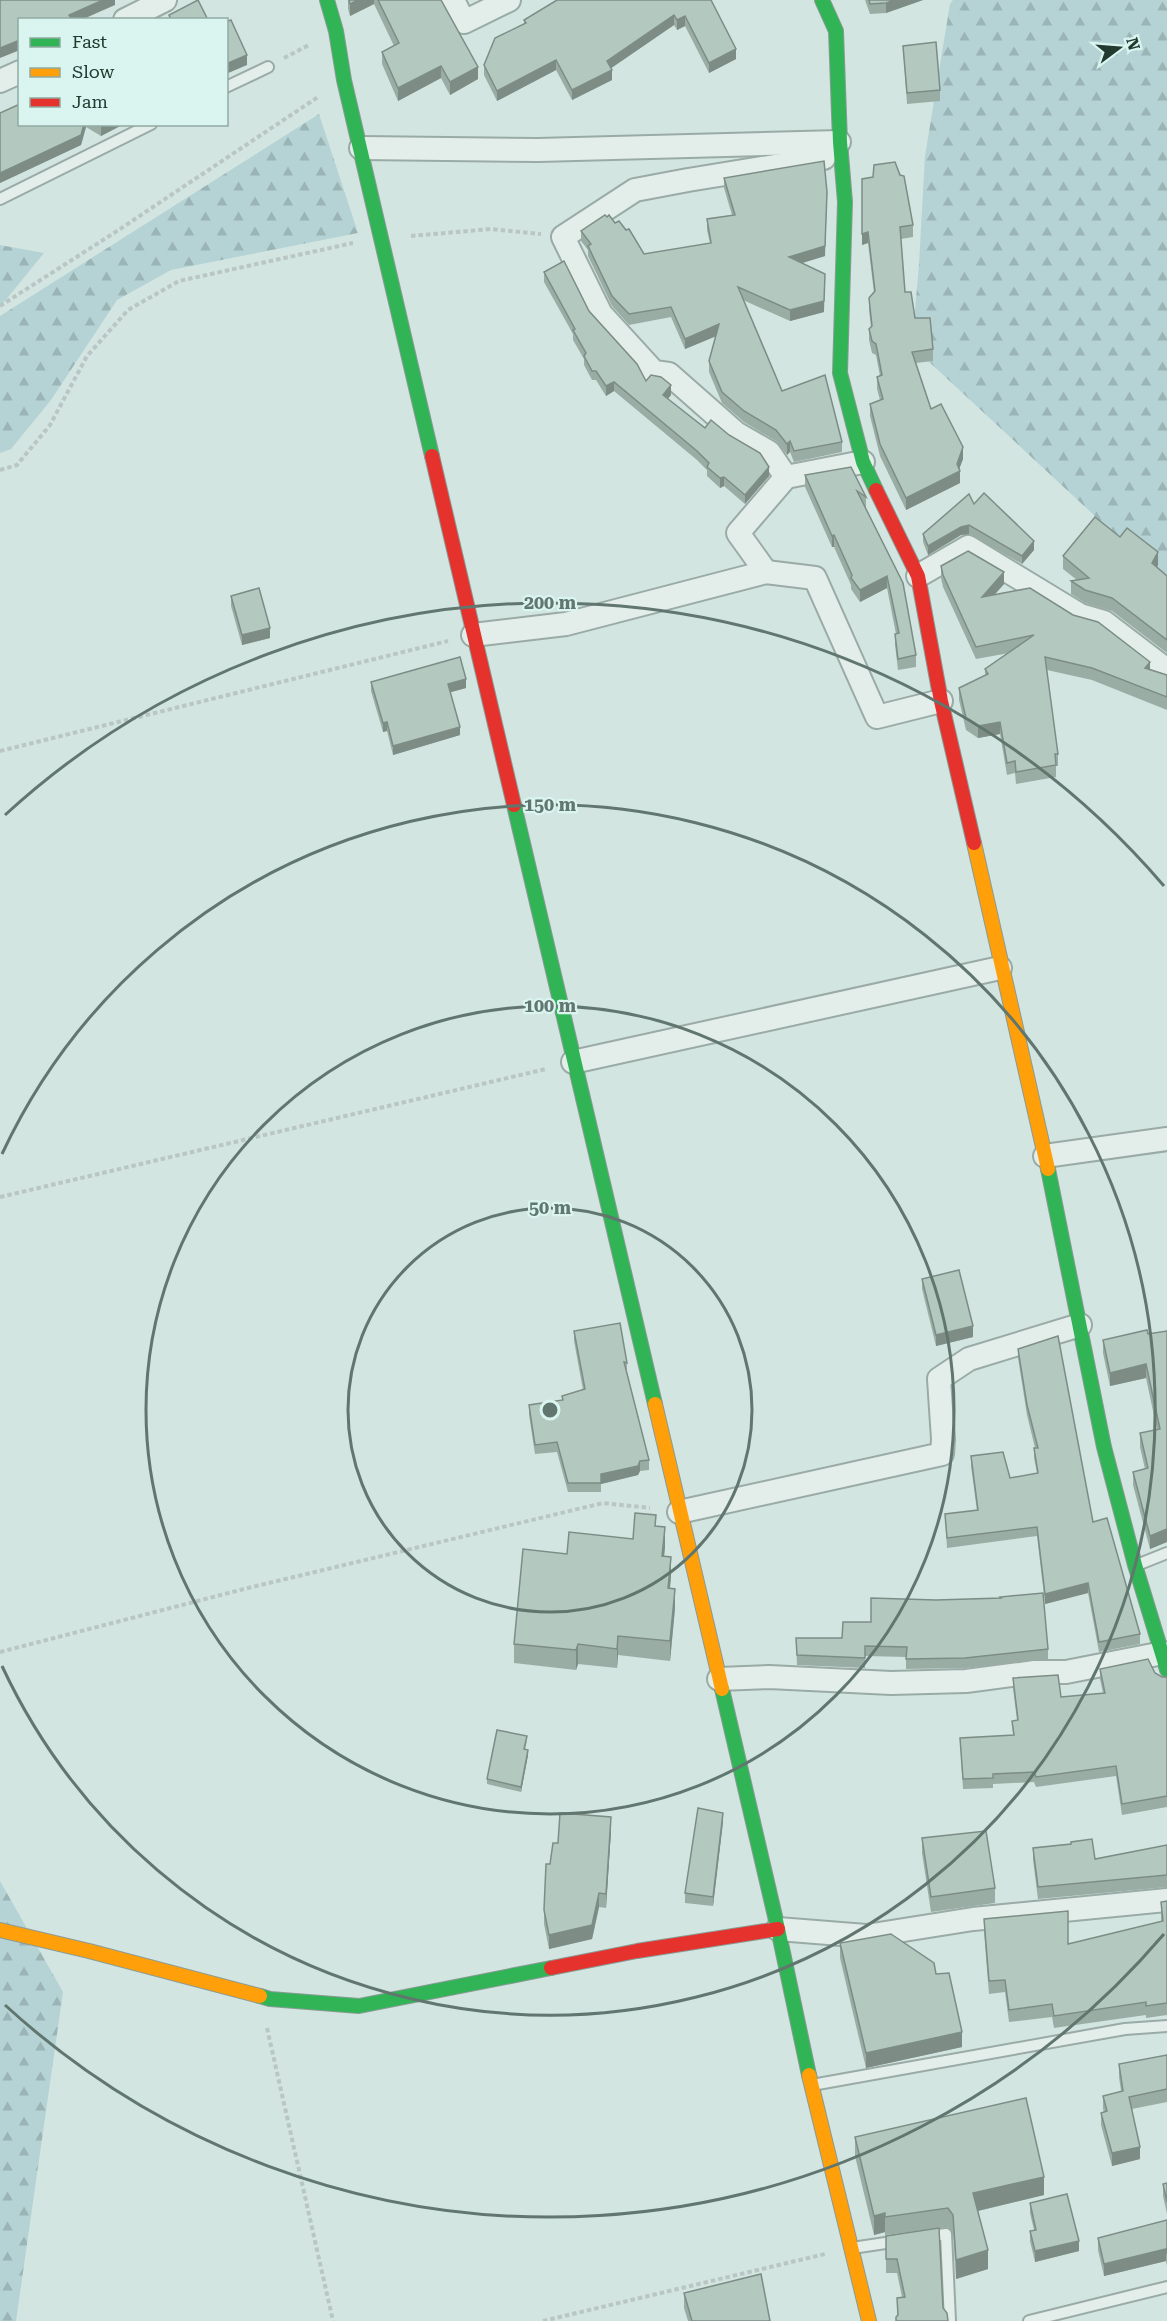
<svg xmlns="http://www.w3.org/2000/svg" width="1167" height="2321" font-family="'Roboto Serif',serif">
<style>
.forest{fill:url(#forest-firs)}
.lines{fill:none;stroke-linecap:round;stroke-linejoin:round}
.lane-casing{stroke:#9aaba6;stroke-width:14}
.street-casing{stroke:#9aaba6;stroke-width:26}
.fast-casing{stroke:#8a9b96;stroke-width:16}
.slow-casing{stroke:#8a9b96;stroke-width:16}
.jam-casing{stroke:#8a9b96;stroke-width:16}
.path{stroke:#bac6c3;stroke-width:4;stroke-dasharray:4.5 3;stroke-linecap:butt}
.lane{stroke:#e3eeeb;stroke-width:10}
.street{stroke:#e3eeeb;stroke-width:22}
.fast{stroke:#30b455;stroke-width:14}
.slow{stroke:#ff9f0a;stroke-width:14}
.jam{stroke:#e5322d;stroke-width:14}
.wall{fill:#9aada5}
.shaded-wall{fill:#7d8d86}
.building{fill:#b3c9c0;stroke:#7d8d86;stroke-width:1.5}
.ring{fill:none;stroke:#60766e;stroke-width:3}
.centre{fill:#60766e;stroke:#daf5ef;stroke-width:3}
.ring-label{font-size:18px;text-anchor:middle;font-weight:bold;fill:#60766e;stroke:#daf5ef;stroke-width:4.5;stroke-linejoin:round;paint-order:stroke}
</style>
<defs>
<pattern id="forest-firs" width="22" height="20" patternUnits="userSpaceOnUse" patternTransform="scale(1.5)"><rect width="22" height="20" fill="#b5d2d5"/><path d="M5 1l3.5 6h-7zM16 11l3.5 6h-7z" fill="#9bb5b7"/></pattern>
</defs>
<rect width="100%" height="100%" fill="#d2e5e1"/>
<!-- forest -->
<g class="forest">
<polygon points="953,0 1167,0 1167,583 912,346 919,264 925,156 950,4"/>
<polygon points="319,114 358,233 171,270 117,300 51,400 11,449 0,453 0,316"/>
<polygon points="0,245 44,253 0,307"/>
<polygon points="0,1881 63,1992 16,2321 0,2321"/>
</g>
<g class="lines">
<defs>
<g id="lane">
<polyline points="226,87 268,67"/>
<polyline points="0,199 151,124"/>
<polyline points="1137,1565 1167,1553"/>
<polyline points="812,2085 1125,2029 1167,2026"/>
<polyline points="926,2237 946,2234 950,2321"/>
<polyline points="852,2248 899,2241"/>
<polyline points="1029,2321 1167,2287"/>
</g>
<g id="street">
<polyline points="453,0 464,22 509,0"/>
<polyline points="125,20 165,0"/>
<polyline points="0,81 20,72"/>
<polyline points="361,148 538,150 839,142"/>
<polyline points="786,477 769,452 736,433 669,374 654,372 601,314 563,237 635,190 688,180 824,158 823,144"/>
<polyline points="766,572 738,533 786,477 863,462"/>
<polyline points="918,576 968,547 1080,615 1104,622 1167,670"/>
<polyline points="473,635 566,624 766,572 815,578 877,717 941,701"/>
<polyline points="573,1062 1000,968"/>
<polyline points="1045,1156 1167,1139"/>
<polyline points="679,1512 942,1454 943,1439 939,1379 969,1359 1080,1325"/>
<polyline points="719,1679 769,1677 891,1683 966,1681 1035,1672 1066,1672 1163,1653"/>
<polyline points="778,1929 866,1936 973,1919 1167,1900"/>
</g>
<g id="fast">
<polyline points="327,0 336,31 344,80 432,456"/>
<polyline points="822,0 836,31 840,142 845,202 840,373 863,462 876,490"/>
<polyline points="514,805 655,1404"/>
<polyline points="1048,1169 1104,1447 1135,1565 1167,1670"/>
<polyline points="722,1689 778,1929 809,2075"/>
<polyline points="260,1996 270,1999 359,2006 551,1968"/>
</g>
<g id="slow">
<polyline points="974,843 1048,1169"/>
<polyline points="655,1404 722,1689"/>
<polyline points="0,1930 89,1951 260,1996"/>
<polyline points="809,2075 869,2321"/>
</g>
<g id="jam">
<polyline points="432,456 514,805"/>
<polyline points="876,490 918,576 941,701 974,843"/>
<polyline points="551,1968 637,1951 778,1929"/>
</g>
</defs>
<!-- lane casing -->
<use href="#lane" class="lane-casing"/>
<!-- street casing -->
<use href="#street" class="street-casing"/>
<!-- fast casing -->
<use href="#fast" class="fast-casing"/>
<!-- slow casing -->
<use href="#slow" class="slow-casing"/>
<!-- jam casing -->
<use href="#jam" class="jam-casing"/>
<!-- path -->
<g class="path">
<polyline points="284,58 309,45"/>
<polyline points="411,236 491,229 541,234"/>
<polyline points="0,306 114,233 318,97"/>
<polyline points="0,470 17,465 50,425 87,356 128,310 179,281 353,243"/>
<polyline points="0,751 448,641"/>
<polyline points="0,1197 546,1069"/>
<polyline points="0,1652 244,1589 603,1503 650,1508"/>
<polyline points="267,2028 333,2321"/>
<polyline points="543,2321 825,2254"/>
</g>
<!-- lane -->
<use href="#lane" class="lane"/>
<!-- street -->
<use href="#street" class="street"/>
<!-- fast -->
<use href="#fast" class="fast"/>
<!-- slow -->
<use href="#slow" class="slow"/>
<!-- jam -->
<use href="#jam" class="jam"/>
</g>
<!-- wall -->
<g class="wall">
<polygon points="348,0 441,0 478,79 450,95 441,78 398,101 382,64 382,52 394,46 374,4 350,16 348,9"/>
<polygon points="711,0 736,59 709,73 685,26 677,30 674,25 611,68 612,80 572,100 556,70 497,101 484,75 484,65 524,24 524,20"/>
<polygon points="865,0 923,0 886,13 870,14"/>
<polygon points="903,46 940,90 940,101 907,104"/>
<polygon points="0,113 20,124 124,124 101,136 86,127 81,145 0,183"/>
<polygon points="873,177 913,225 913,237 901,239 905,292 915,318 933,349 933,361 916,363 931,409 963,459 959,469 960,483 906,510 880,456 870,416 870,404 880,400 877,389 877,377 880,376 876,355 872,353 869,340 869,329 871,327 869,310 869,298 874,293 868,243 862,245"/>
<polygon points="724,178 825,256 802,263 824,312 790,321 743,300 782,391 842,442 842,452 794,462 790,452 787,455 776,441 744,422 722,403 709,372 709,361 716,336 685,349 671,317 629,325 612,306 588,256 588,250 581,241 581,231 607,217 615,223 644,254 710,243 707,230 707,219 732,215 724,188"/>
<polygon points="544,272 589,311 646,381 671,395 668,399 769,476 745,504 724,486 720,488 707,476 707,470 697,460 614,391 606,396 596,380 592,380 584,365 584,359 573,340 573,334 544,282"/>
<polygon points="851,467 866,497 866,509 916,655 916,667 898,670 895,645 895,634 896,634 887,588 860,602 851,589 851,585 834,547 832,547 805,487 805,475"/>
<polygon points="974,504 1034,550 1022,564 969,534 961,535 928,555 923,542 923,534"/>
<polygon points="1120,537 1158,565 1157,567 1167,576 1167,653 1112,611 1085,603 1071,594 1071,581 1077,580 1063,569 1063,556"/>
<polygon points="941,566 1004,584 994,595 1150,669 1167,675 1167,710 1092,680 1047,670 1058,754 1058,766 1056,766 1056,777 1016,784 1015,773 1007,775 1000,734 978,738 966,730 959,700 959,688 985,675 985,669 1009,653 976,659 943,587 941,578"/>
<polygon points="231,596 270,638 242,645 231,606"/>
<polygon points="371,682 466,688 450,692 460,735 393,755 387,731 383,732 371,691"/>
<polygon points="922,1279 973,1337 936,1346 922,1289"/>
<polygon points="574,1331 627,1363 627,1372 649,1460 649,1470 640,1471 638,1475 601,1484 601,1492 568,1492 557,1452 535,1454 529,1415 529,1405 562,1401 562,1396 583,1390 574,1341"/>
<polygon points="1167,1331 1167,1542 1150,1549 1133,1485 1133,1472 1145,1469 1140,1447 1140,1433 1157,1430 1146,1378 1110,1386 1103,1353 1103,1340"/>
<polygon points="1018,1349 1093,1522 1140,1634 1140,1644 1099,1652 1088,1593 1045,1604 1037,1536 947,1548 945,1514 977,1511 971,1466 971,1456 1010,1478 1037,1473 1034,1458 1034,1448 1035,1448 1027,1415 1018,1358"/>
<polygon points="656,1526 665,1547 664,1556 671,1576 670,1588 675,1608 670,1661 618,1655 617,1668 578,1664 576,1670 514,1663 514,1644 567,1554 633,1539"/>
<polygon points="796,1638 1048,1649 1048,1659 965,1668 906,1669 906,1657 865,1656 865,1668 797,1665"/>
<polygon points="1100,1669 1155,1673 1162,1677 1167,1677 1167,1807 1122,1815 1116,1776 1036,1787 1034,1782 993,1784 993,1788 963,1789 960,1738 1013,1735 1012,1721 1017,1720 1013,1688 1013,1678 1061,1697 1103,1693 1100,1679"/>
<polygon points="527,1741 525,1749 528,1755 521,1792 487,1784 487,1779"/>
<polygon points="723,1822 713,1906 685,1903 685,1893"/>
<polygon points="611,1831 606,1908 599,1907 592,1939 549,1949 544,1924 544,1910 550,1864 558,1843"/>
<polygon points="922,1838 995,1888 995,1903 931,1912 922,1853"/>
<polygon points="1167,1845 1167,1887 1038,1899 1033,1860 1033,1848 1095,1859"/>
<polygon points="1167,1901 1167,2015 1146,2018 1146,2015 1054,2028 1052,2017 1009,2022 1005,1992 989,1994 984,1932 984,1919 1068,1944 1161,1921 1161,1902"/>
<polygon points="840,1943 936,1974 962,2047 866,2068 840,1958"/>
<polygon points="1167,2055 1167,2102 1132,2109 1140,2159 1112,2166 1101,2125 1101,2113 1104,2112 1103,2109 1103,2096 1121,2091 1119,2077 1119,2064"/>
<polygon points="855,2137 1044,2195 978,2211 988,2269 956,2279 953,2234 948,2227 885,2235 885,2232 874,2235 855,2156"/>
<polygon points="1167,2183 1167,2214 1163,2196 1163,2184"/>
<polygon points="1030,2203 1079,2251 1035,2262 1030,2241 1030,2231 1034,2230 1030,2213"/>
<polygon points="1167,2220 1167,2266 1166,2261 1104,2276 1098,2250 1098,2238"/>
<polygon points="886,2236 943,2308 948,2321 896,2321 896,2317 897,2315 902,2297 897,2273 886,2273"/>
<polygon points="684,2293 770,2321 688,2321 684,2308"/>
</g>
<!-- shaded-wall -->
<g class="shaded-wall">
<polygon points="103,0 115,0 115,5 81,20 68,20 69,15"/>
<polygon points="358,0 374,0 374,4 350,16 350,4"/>
<polygon points="895,0 923,0 886,13 886,3"/>
<polygon points="674,15 674,25 607,71 607,61"/>
<polygon points="685,16 685,26 677,30 677,20"/>
<polygon points="20,40 20,50 0,58 0,48"/>
<polygon points="736,49 736,59 709,73 709,63"/>
<polygon points="247,55 247,65 226,74 226,64"/>
<polygon points="556,60 556,70 497,101 497,91"/>
<polygon points="441,66 441,78 398,101 398,88"/>
<polygon points="478,67 478,79 450,95 450,82"/>
<polygon points="612,70 612,80 572,100 572,90"/>
<polygon points="84,124 86,124 86,127 81,145 0,183 0,173"/>
<polygon points="104,124 124,124 101,136 101,126"/>
<polygon points="827,192 825,256 789,267 789,257"/>
<polygon points="868,232 868,243 862,245 862,234"/>
<polygon points="825,274 824,312 790,321 790,310"/>
<polygon points="719,324 719,335 685,349 685,339"/>
<polygon points="614,382 614,391 606,396 606,386"/>
<polygon points="671,385 671,395 663,404 663,395"/>
<polygon points="790,441 790,452 787,455 787,444"/>
<polygon points="963,447 963,459 958,472 960,471 960,483 906,510 906,498 957,464"/>
<polygon points="769,467 769,476 745,504 745,495"/>
<polygon points="724,477 724,486 720,488 720,478"/>
<polygon points="969,525 969,534 961,535 928,555 928,546 961,527"/>
<polygon points="834,535 834,547 832,547 832,536"/>
<polygon points="1034,541 1034,550 1022,564 1022,556"/>
<polygon points="1158,552 1158,565 1152,576 1152,563"/>
<polygon points="1004,572 1004,584 982,609 982,597"/>
<polygon points="887,576 887,588 860,602 860,590"/>
<polygon points="270,628 270,638 242,645 242,635"/>
<polygon points="1150,662 1150,674 1145,668"/>
<polygon points="466,679 466,688 448,693 448,684"/>
<polygon points="387,722 387,731 383,732 383,723"/>
<polygon points="1000,722 1000,734 978,738 978,726"/>
<polygon points="460,727 460,735 393,755 393,746"/>
<polygon points="973,1326 973,1337 936,1346 936,1335"/>
<polygon points="1146,1364 1146,1378 1110,1386 1110,1373"/>
<polygon points="640,1461 640,1471 638,1475 601,1484 601,1474"/>
<polygon points="665,1527 665,1547 662,1575 662,1556"/>
<polygon points="1167,1529 1167,1542 1150,1549 1150,1536"/>
<polygon points="671,1557 671,1576 668,1607 668,1588"/>
<polygon points="1088,1583 1088,1593 1045,1604 1045,1594"/>
<polygon points="675,1589 675,1608 670,1661 670,1641"/>
<polygon points="618,1636 618,1655 617,1668 617,1649"/>
<polygon points="578,1644 578,1664 576,1670 576,1650"/>
<polygon points="528,1750 528,1755 521,1792 521,1787"/>
<polygon points="723,1813 723,1822 713,1906 713,1897"/>
<polygon points="611,1817 611,1831 606,1908 606,1894"/>
<polygon points="599,1893 599,1907 592,1939 549,1949 549,1935"/>
<polygon points="962,2032 962,2047 866,2068 866,2053"/>
<polygon points="1140,2147 1140,2159 1112,2166 1112,2153"/>
<polygon points="1044,2177 1044,2195 973,2212 973,2193"/>
<polygon points="885,2213 885,2232 874,2235 874,2216"/>
<polygon points="1079,2241 1079,2251 1035,2262 1035,2251"/>
<polygon points="1166,2249 1166,2261 1104,2276 1104,2264"/>
<polygon points="988,2250 988,2269 956,2279 956,2260"/>
</g>
<!-- building -->
<g class="building">
<polygon points="0,0 103,0 69,15 71,18 68,20 20,20 20,40 0,48"/>
<polygon points="198,0 208,20 171,20 169,15"/>
<polygon points="349,0 358,0 350,4"/>
<polygon points="378,0 441,0 478,67 450,82 441,66 398,88 382,52 399,43"/>
<polygon points="557,0 711,0 736,49 709,63 685,16 677,20 674,15 607,61 612,70 572,90 556,60 497,91 484,65 495,38 526,23 524,20"/>
<polygon points="869,0 895,0 886,3 870,4"/>
<polygon points="231,20 247,55 226,64 226,22"/>
<polygon points="936,42 940,90 907,93 903,46"/>
<polygon points="20,104 20,124 84,124 81,135 0,173 0,113"/>
<polygon points="824,161 827,192 825,246 789,257 825,274 824,301 790,310 738,287 782,391 825,375 842,442 794,451 790,441 787,444 776,430 744,411 722,392 709,361 719,324 685,339 671,307 629,314 612,296 588,246 591,244 581,231 605,215 607,217 609,215 615,223 619,221 626,230 629,229 644,254 711,243 707,219 735,215 724,178"/>
<polygon points="895,162 900,175 904,176 913,225 900,227 905,292 911,292 915,318 930,318 933,349 912,352 931,409 941,404 963,447 957,464 960,471 906,498 880,444 870,404 883,399 877,377 882,375 876,344 872,341 869,329 872,326 869,298 875,291 868,232 862,234 862,179 873,177 874,165"/>
<polygon points="564,261 589,311 637,364 646,381 651,375 661,377 671,385 663,395 705,428 711,420 729,435 760,453 769,467 745,495 724,477 720,478 707,467 709,463 697,451 614,382 606,386 596,371 592,371 584,356 586,353 573,330 575,329 544,272"/>
<polygon points="851,467 866,497 857,491 903,583 916,655 898,659 895,634 899,633 887,576 860,590 851,578 852,575 834,535 832,536 805,475"/>
<polygon points="984,493 1034,541 1022,556 969,525 961,527 928,546 923,534 969,494 974,504"/>
<polygon points="1095,517 1120,537 1127,528 1158,552 1152,563 1167,576 1167,640 1112,598 1085,590 1071,581 1089,578 1063,556"/>
<polygon points="968,551 1004,572 982,597 1030,588 1073,615 1098,622 1150,662 1145,668 1167,675 1167,697 1092,668 1045,657 1058,754 1055,754 1056,765 1016,772 1015,761 1007,763 1000,722 978,726 966,718 959,688 988,674 985,669 1034,635 976,647 943,575 941,566"/>
<polygon points="259,588 270,628 242,635 231,596"/>
<polygon points="460,657 466,679 448,684 460,727 393,746 387,722 383,723 371,682"/>
<polygon points="959,1270 973,1326 936,1335 922,1279"/>
<polygon points="620,1323 627,1363 624,1362 649,1460 640,1461 638,1466 601,1474 601,1483 568,1483 557,1442 535,1445 529,1405 563,1400 562,1396 585,1389 574,1331"/>
<polygon points="1147,1330 1148,1334 1167,1331 1167,1529 1150,1536 1133,1472 1148,1468 1140,1433 1160,1429 1146,1364 1110,1373 1103,1340"/>
<polygon points="1058,1336 1093,1522 1107,1518 1140,1634 1099,1642 1088,1583 1045,1594 1037,1527 947,1538 945,1514 978,1510 971,1456 1003,1452 1010,1478 1038,1473 1034,1448 1038,1448 1027,1405 1018,1349"/>
<polygon points="635,1513 656,1515 655,1526 665,1527 662,1556 671,1557 668,1588 675,1589 670,1641 618,1636 617,1649 578,1644 576,1650 514,1644 523,1549 567,1554 569,1532 633,1539"/>
<polygon points="1043,1593 1048,1649 965,1658 906,1659 907,1647 865,1646 865,1658 797,1655 796,1638 842,1638 843,1622 871,1622 871,1598 936,1600 1001,1598 1000,1597"/>
<polygon points="1148,1659 1155,1673 1162,1677 1167,1677 1167,1796 1122,1804 1116,1766 1036,1777 1034,1772 993,1774 993,1778 963,1779 960,1738 1014,1735 1012,1721 1018,1720 1013,1678 1058,1675 1061,1697 1105,1693 1100,1669"/>
<polygon points="497,1730 527,1736 524,1749 528,1750 521,1787 487,1779"/>
<polygon points="698,1808 723,1813 713,1897 685,1893"/>
<polygon points="560,1813 611,1817 606,1894 599,1893 592,1925 549,1935 544,1910 546,1864 550,1864 553,1843 558,1843"/>
<polygon points="986,1831 995,1888 931,1897 922,1838"/>
<polygon points="1092,1839 1095,1859 1167,1845 1167,1875 1038,1887 1033,1848 1071,1844 1071,1842"/>
<polygon points="1167,1901 1167,2003 1146,2006 1146,2002 1054,2016 1052,2004 1009,2010 1005,1980 989,1981 984,1919 1068,1911 1068,1944 1163,1921 1161,1902"/>
<polygon points="891,1934 934,1963 936,1974 949,1973 962,2032 866,2053 840,1943"/>
<polygon points="1167,2055 1167,2089 1129,2097 1140,2147 1112,2153 1101,2113 1107,2111 1103,2096 1123,2091 1119,2064"/>
<polygon points="1026,2098 1044,2177 973,2193 988,2250 956,2260 953,2215 948,2208 885,2217 885,2213 874,2216 855,2137"/>
<polygon points="1167,2183 1167,2202 1163,2184"/>
<polygon points="1067,2194 1079,2241 1035,2251 1030,2231 1036,2230 1030,2203"/>
<polygon points="1167,2220 1167,2254 1166,2249 1104,2264 1098,2238"/>
<polygon points="939,2228 943,2308 947,2313 948,2321 896,2321 896,2317 898,2315 897,2298 905,2297 897,2259 886,2259 886,2236"/>
<polygon points="761,2274 770,2321 692,2321 684,2293"/>
</g>
<!-- distance rings -->
<g class="ring">
<circle cx="550" cy="1410" r="202"/>
<circle cx="550" cy="1410" r="404"/>
<path d="M2 1154A605 605 0 1 1 2 1666"/>
<path d="M1164 1934A807 807 0 0 1 5 2005M5 815A807 807 0 0 1 1164 886"/>
</g>
<circle cx="550" cy="1410" r="9" class="centre"/>
<g class="ring-label">
<text x="550" y="609">200 m</text>
<text x="550" y="811">150 m</text>
<text x="550" y="1012">100 m</text>
<text x="550" y="1214">50 m</text>
</g>
<!-- legend -->
<rect x="18" y="18" width="210" height="108" fill="#daf5ef" stroke="#90aaa3" stroke-width="1.5"/>
<rect x="30" y="38" width="30" height="9" fill="#30b455" stroke="#90aaa3" stroke-width="1.5"/>
<text x="72" y="48" font-size="18" fill="#223a30">Fast</text>
<rect x="30" y="68" width="30" height="9" fill="#ff9f0a" stroke="#90aaa3" stroke-width="1.5"/>
<text x="72" y="78" font-size="18" fill="#223a30">Slow</text>
<rect x="30" y="98" width="30" height="9" fill="#e5322d" stroke="#90aaa3" stroke-width="1.5"/>
<text x="72" y="108" font-size="18" fill="#223a30">Jam</text>
<!-- north arrow -->
<g transform="translate(1119 48) rotate(74)" stroke="#daf5ef" stroke-width="4.5" paint-order="stroke">
<path d="M0-4.5L10 22L0 15L-10 22Z" fill="#223a30"/>
<text y="-9" font-size="16" font-weight="bold" text-anchor="middle" fill="#223a30">N</text>
</g>
</svg>
